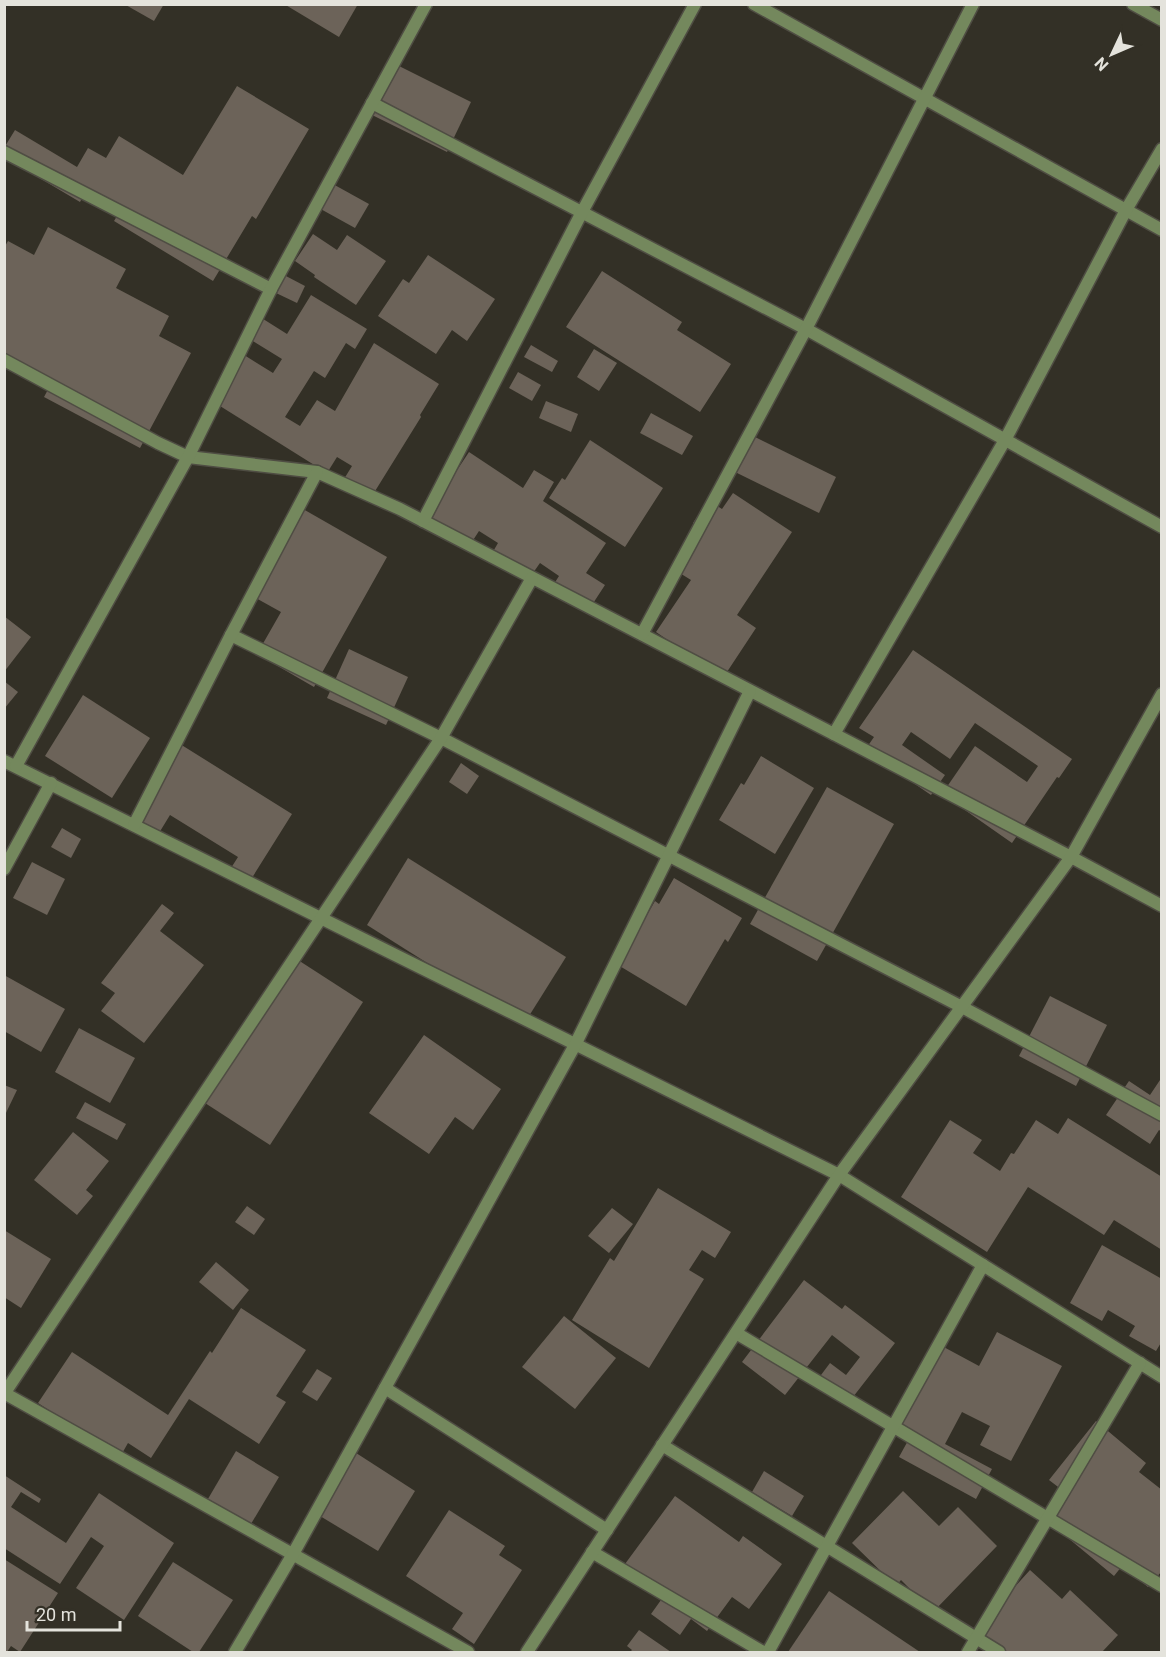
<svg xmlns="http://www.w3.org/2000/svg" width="1166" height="1657" font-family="Roboto,sans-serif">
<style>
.building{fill:#6c6359}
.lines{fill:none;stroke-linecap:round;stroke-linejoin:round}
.street-casing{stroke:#4f4d43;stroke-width:15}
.street{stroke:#74885d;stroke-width:12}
</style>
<rect width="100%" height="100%" fill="#333026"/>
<!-- building -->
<g class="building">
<polygon points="124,4 164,4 154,21"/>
<polygon points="284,4 358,4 339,37"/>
<polygon points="393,63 471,102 447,152 368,113"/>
<polygon points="237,86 309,129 256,219 252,216 213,281 114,221 120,211 86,191 80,202 4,157 4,148 15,130 77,167 88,148 106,158 119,136 183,175"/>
<polygon points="331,183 369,204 355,228 317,207"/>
<polygon points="48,227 126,269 116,288 169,316 159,336 191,353 140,448 44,397 52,382 4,356 4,248 8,241 34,255"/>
<polygon points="313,234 337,250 347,235 386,261 356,305 314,277 315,275 295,261"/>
<polygon points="428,255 495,299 467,341 452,330 436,354 378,316 403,279 409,283"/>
<polygon points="602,271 682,322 677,330 731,364 700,412 566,327"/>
<polygon points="284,275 305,286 297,303 276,293"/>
<polygon points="311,295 367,329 355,349 346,343 325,378 314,371 285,417 300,426 317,400 335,411 374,343 439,384 420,415 421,417 372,496 344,479 352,466 337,457 327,473 212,401 241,353 273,373 282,359 248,338 260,317 287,334"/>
<polygon points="531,345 558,361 552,372 524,357"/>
<polygon points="594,349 617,363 599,391 577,377"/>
<polygon points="518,372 541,385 532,401 509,388"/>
<polygon points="546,401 578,414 571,432 539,418"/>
<polygon points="651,413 693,436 682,455 640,433"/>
<polygon points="753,436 836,477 819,513 735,472"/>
<polygon points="590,440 663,488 625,547 549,498 562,478 565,480"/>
<polygon points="469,452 523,488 534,470 554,482 543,501 606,543 586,573 605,585 588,611 552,587 559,576 540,563 528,580 491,555 498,543 479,531 468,548 424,520"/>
<polygon points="733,493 792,532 737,615 756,628 723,678 656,632 691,580 678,572 705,531 693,523 708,500 722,509"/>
<polygon points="303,509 387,557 314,687 257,654 281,612 254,597"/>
<polygon points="4,616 31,637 4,672"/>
<polygon points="349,649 408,677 386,725 327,698"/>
<polygon points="913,650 1072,759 1059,778 1057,777 1012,843 942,794 975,746 1027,782 1038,766 975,723 950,759 911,732 902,745 945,775 931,795 865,750 874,737 859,728"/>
<polygon points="4,681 18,692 4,709"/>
<polygon points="83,695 150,738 112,798 45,756"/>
<polygon points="180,744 292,814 250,881 231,868 238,857 170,815 159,833 134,817"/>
<polygon points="761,756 814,788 775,854 719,820 741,783 744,785"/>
<polygon points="461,763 479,776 467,794 449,782"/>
<polygon points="827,787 894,824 817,961 750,924"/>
<polygon points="62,828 81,839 71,858 51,847"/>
<polygon points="408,858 566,957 524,1024 367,925"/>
<polygon points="32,862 65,879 47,915 13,898"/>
<polygon points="674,878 742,918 728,942 725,939 686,1006 618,965 655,901 659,904"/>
<polygon points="162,904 174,913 160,931 204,965 144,1043 101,1011 115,993 101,983"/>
<polygon points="298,960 363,1002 270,1145 205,1103"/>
<polygon points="4,975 65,1009 41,1052 4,1031"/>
<polygon points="1050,996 1107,1025 1076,1086 1019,1056"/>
<polygon points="79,1028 135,1058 110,1103 55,1072"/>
<polygon points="424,1035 501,1089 473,1130 455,1117 429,1154 369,1113"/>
<polygon points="1162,1077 1162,1132 1159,1130 1150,1144 1106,1115 1129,1081 1150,1095"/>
<polygon points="4,1085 17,1090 4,1117"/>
<polygon points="85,1102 126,1124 117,1140 76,1118"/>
<polygon points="1068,1118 1162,1177 1162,1250 1114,1220 1104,1235 1028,1187 987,1252 901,1197 950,1120 982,1140 973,1153 1000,1171 1011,1153 1014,1154 1036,1120 1058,1134"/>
<polygon points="73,1132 109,1161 86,1190 93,1196 77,1215 34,1180"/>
<polygon points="658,1188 731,1232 715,1258 702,1250 689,1270 704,1279 649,1368 572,1320 610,1258 614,1261"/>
<polygon points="247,1206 265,1219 254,1235 235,1222"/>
<polygon points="612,1208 633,1224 609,1253 588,1236"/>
<polygon points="4,1230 51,1259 21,1308 4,1297"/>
<polygon points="1102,1245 1162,1279 1162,1341 1156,1351 1129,1336 1135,1326 1108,1310 1102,1321 1070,1303"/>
<polygon points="216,1262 249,1290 233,1310 199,1282"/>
<polygon points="804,1280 842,1309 845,1305 895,1343 853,1397 839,1387 832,1396 815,1383 830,1363 846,1375 860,1357 832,1335 785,1395 742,1362"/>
<polygon points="241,1308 306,1350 276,1396 286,1402 259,1444 189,1399 151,1458 128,1443 120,1457 38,1403 72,1352 168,1415 210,1351 212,1353"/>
<polygon points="564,1316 616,1358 575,1409 522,1367"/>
<polygon points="997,1332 1062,1366 1011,1461 980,1445 990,1426 962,1412 945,1444 992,1469 976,1499 899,1457 910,1437 895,1429 940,1345 979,1366"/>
<polygon points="317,1369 332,1378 317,1401 302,1392"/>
<polygon points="1096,1421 1146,1463 1139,1472 1162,1490 1162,1571 1148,1587 1122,1566 1114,1576 1045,1519 1066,1493 1049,1480"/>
<polygon points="236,1451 279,1477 248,1529 205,1504"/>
<polygon points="353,1451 415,1491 378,1551 315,1513"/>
<polygon points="764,1471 804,1496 792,1516 752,1492"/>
<polygon points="4,1475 41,1499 39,1503 21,1492 11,1507 66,1543 99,1493 174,1543 124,1620 76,1588 104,1546 91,1537 60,1584 4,1548"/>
<polygon points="903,1491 939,1526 958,1507 997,1546 933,1612 901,1580 896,1586 852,1543"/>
<polygon points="675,1496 739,1542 743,1536 782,1564 749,1609 732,1597 707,1631 691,1619 680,1635 651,1614 666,1593 625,1564"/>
<polygon points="449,1510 505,1546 499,1555 522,1570 474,1644 452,1629 463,1613 406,1576"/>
<polygon points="4,1559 58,1593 20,1652 11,1646 7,1652 4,1652"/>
<polygon points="173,1562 233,1600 199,1652 193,1652 138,1616"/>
<polygon points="1030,1570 1062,1599 1070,1590 1118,1635 1102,1652 1000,1652 976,1630"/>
<polygon points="829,1591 920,1652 788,1652"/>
<polygon points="639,1630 671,1652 630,1652 632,1650 627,1646"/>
</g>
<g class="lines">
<defs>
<g id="street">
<polyline points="754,4 1162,230"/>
<polyline points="1133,4 1162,20"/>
<polyline points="372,103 806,329 1162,527"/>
<polyline points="4,152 271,289"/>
<polyline points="4,360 158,443 188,457 317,472 400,509 1071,857 1162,906"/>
<polyline points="423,521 582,212 695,4"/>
<polyline points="642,634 806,329 973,4"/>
<polyline points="231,635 441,738 962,1007 1162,1115"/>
<polyline points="834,734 1005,440 1126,210 1162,149"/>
<polyline points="4,761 839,1175 1162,1377"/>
<polyline points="16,766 188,457 271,289 426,4"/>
<polyline points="134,825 231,635 317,472"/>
<polyline points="4,869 51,783"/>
<polyline points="736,1333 1162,1586"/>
<polyline points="385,1388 607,1530"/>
<polyline points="4,1393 468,1652"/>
<polyline points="4,1394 441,738 532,578"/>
<polyline points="662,1445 999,1652"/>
<polyline points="592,1552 763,1652"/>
<polyline points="235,1652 293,1554 575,1045 750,691"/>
<polyline points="527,1652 839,1175 1071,857 1162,694"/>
<polyline points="768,1652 983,1265"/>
<polyline points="968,1652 1140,1363"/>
</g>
</defs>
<!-- street casing -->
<use href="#street" class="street-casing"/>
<!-- street -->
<use href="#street" class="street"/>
</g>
<!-- border -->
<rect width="1166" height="1657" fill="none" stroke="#e4e3dc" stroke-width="12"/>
<!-- north arrow -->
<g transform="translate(1112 54) rotate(226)" stroke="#333026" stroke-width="4.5" paint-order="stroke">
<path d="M0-4.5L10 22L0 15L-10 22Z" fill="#e4e3dc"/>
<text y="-9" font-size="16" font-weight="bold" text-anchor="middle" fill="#e4e3dc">N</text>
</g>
<!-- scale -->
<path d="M27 1621v9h93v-9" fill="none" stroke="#e4e3dc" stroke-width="3"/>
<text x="36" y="1621" font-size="18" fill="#e4e3dc" stroke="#333026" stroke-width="4.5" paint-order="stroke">20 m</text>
</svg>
